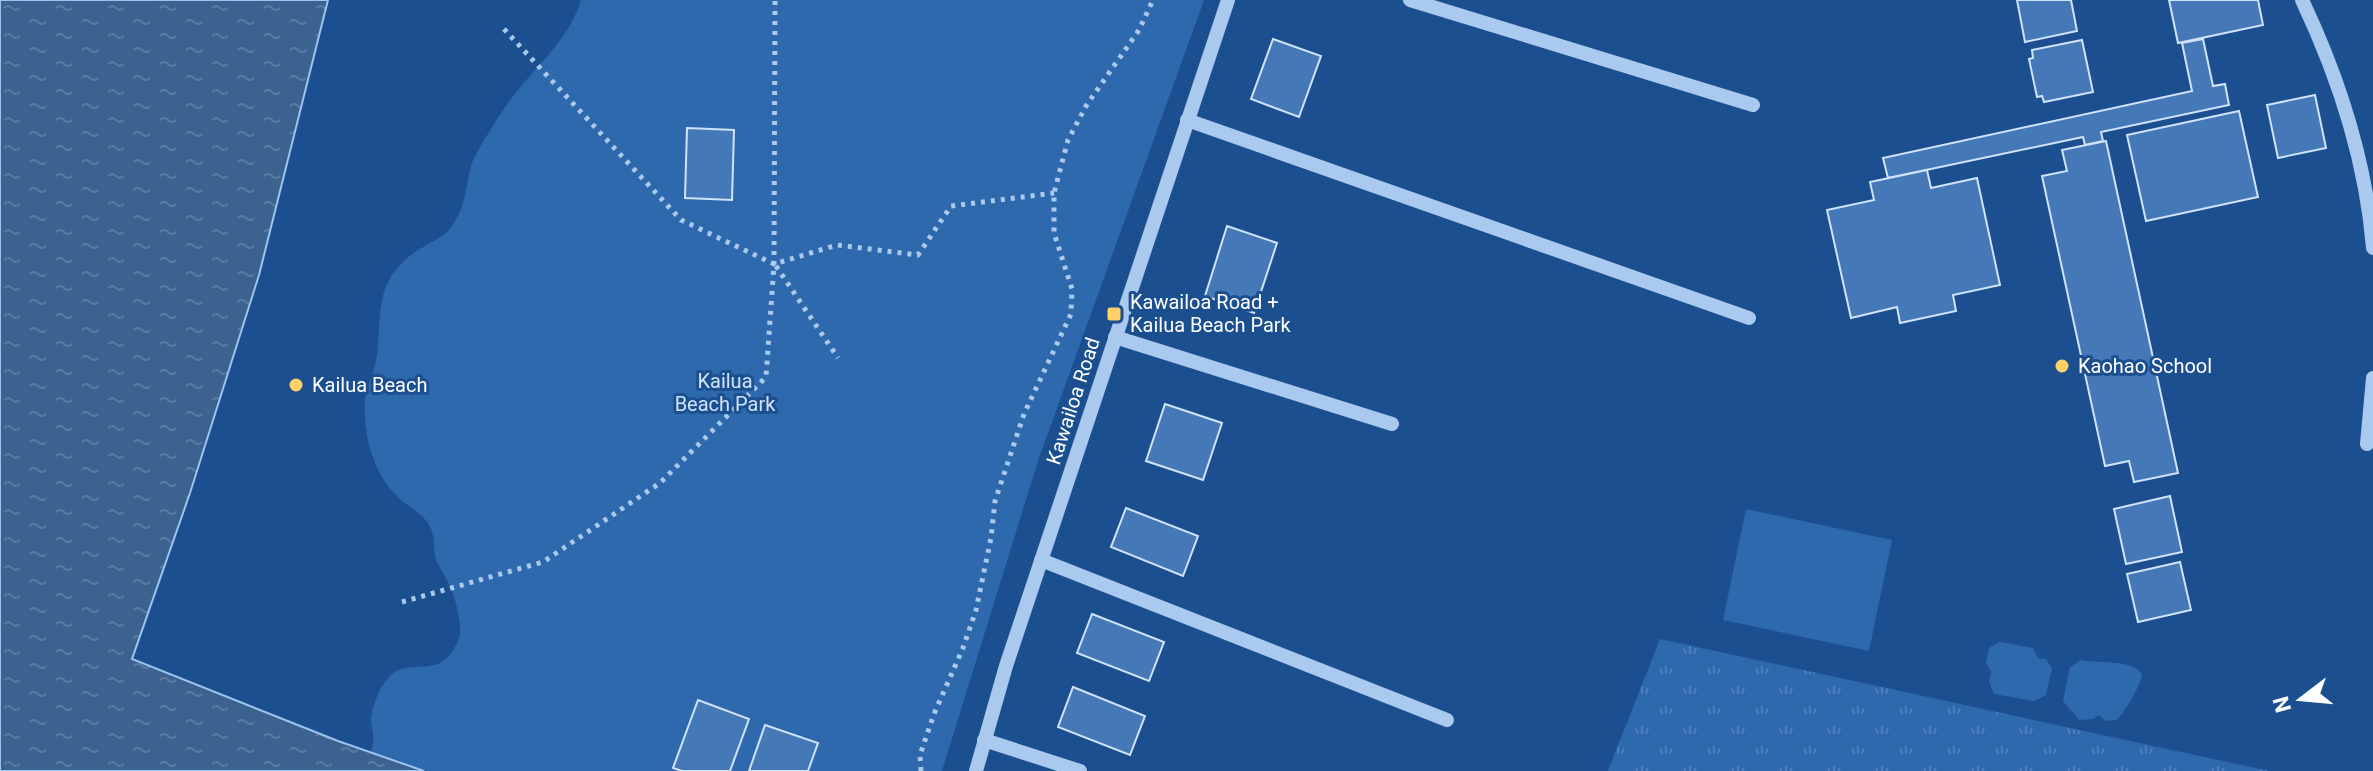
<svg xmlns="http://www.w3.org/2000/svg" width="2373" height="771" font-family="Roboto,sans-serif">
<style>
.grass{fill:url(#grass-tufts)}
.park{fill:#2e69ad}
.water{fill:url(#water-ripples);stroke:#9cc4f0;stroke-width:2}
.building{fill:#4478b7;stroke:#cfe3fa;stroke-width:2}
.lines{fill:none;stroke-linecap:round;stroke-linejoin:round}
.path{stroke:#a9c9ee;stroke-width:5;stroke-dasharray:4 6;stroke-linecap:butt}
.minor{stroke:#a9c9ee;stroke-width:14}
.poi-dot{fill:#ffd166;stroke:#1b4f8f;stroke-width:3}
.labels{text-anchor:middle;dominant-baseline:central;stroke-width:6;stroke-linejoin:round;paint-order:stroke}
.poi-label{font-size:20px;fill:#fff;stroke:#1b4f8f;text-anchor:start}
.park-label{font-size:20px;fill:#cfe3fa;stroke:#1b4f8f}
.street-label{font-size:20px;fill:#fff;stroke:#1b4f8f}
</style>
<defs>
<pattern id="grass-tufts" width="24" height="20" patternUnits="userSpaceOnUse" patternTransform="scale(2)"><rect width="24" height="20" fill="#2e69ad"/><path d="M3 7l-1-3M5 7V3M7 7l1-3M15 17l-1-3M17 17v-4M19 17l1-3" fill="none" stroke="#4d80b9"/></pattern>
<pattern id="water-ripples" width="26" height="14" patternUnits="userSpaceOnUse" patternTransform="scale(2)"><rect width="26" height="14" fill="#3c6290"/><path d="M2 4q2-2 4 0t4 0M15 11q2-2 4 0t4 0" fill="none" stroke="#597aa1"/></pattern>
</defs>
<rect width="100%" height="100%" fill="#1b4f8f"/>
<!-- grass -->
<polygon class="grass" points="1660,639 2269,771 1608,771"/>
<!-- park -->
<g class="park">
<path d="M581 0H1204L1038 461 942 771H360C365 763 371 753 373 744 375 736 371 728 371 720 372 705 380 686 390 676 412 655 442 684 459 638 463 628 455 596 450 586 446 576 439 569 436 559 433 550 435 538 431 529 426 515 411 509 401 500 374 477 363 436 365 401 367 385 375 370 377 354 382 317 374 288 406 259 421 245 443 241 454 223 466 204 466 186 471 166 474 155 500 114 508 103 533 68 568 42 581 0Z"/>
<polygon points="1746,509 1892,540 1869,651 1723,620"/>
<polygon points="2000,642 2033,648 2038,658 2046,659 2052,668 2046,695 2034,701 1994,694 1989,682 1991,671 1986,663 1989,648"/>
<path d="M2081 660C2102 664 2120 659 2139 670L2142 675C2140 687 2125 711 2117 720L2106 721 2099 715 2093 719 2079 720 2063 701 2070 667Z"/>
</g>
<!-- water -->
<polygon class="water" points="0,0 328,0 259,275 190,493 132,659 338,741 424,771 0,771"/>
<!-- building -->
<g class="building">
<polygon points="2017,0 2071,0 2077,31 2025,42"/>
<polygon points="2169,0 2258,0 2263,25 2178,43"/>
<polygon points="1273,39 1321,56 1299,117 1251,99"/>
<polygon points="2203,39 2213,86 2225,84 2229,105 2101,132 2103,141 2085,145 2083,137 1888,178 1883,158 2192,91 2182,43"/>
<polygon points="2082,40 2093,92 2044,102 2042,96 2037,97 2029,59 2033,58 2032,50"/>
<polygon points="2315,95 2326,148 2278,158 2267,105"/>
<polygon points="2239,111 2258,197 2146,221 2127,135"/>
<polygon points="687,128 734,130 732,200 685,198"/>
<polygon points="2106,141 2178,473 2134,482 2129,461 2105,466 2042,176 2067,171 2062,150"/>
<polygon points="1927,170 1931,188 1977,178 2000,285 1953,295 1956,311 1900,323 1897,307 1851,318 1827,210 1874,200 1870,182"/>
<polygon points="1227,226 1277,243 1254,313 1205,296"/>
<polygon points="1165,404 1222,423 1203,480 1146,461"/>
<polygon points="2170,496 2182,552 2126,564 2114,509"/>
<polygon points="1126,508 1198,536 1183,576 1111,547"/>
<polygon points="2180,562 2191,610 2138,622 2127,574"/>
<polygon points="1092,614 1164,642 1149,681 1077,653"/>
<polygon points="1073,687 1145,716 1130,755 1058,727"/>
<polygon points="698,700 749,719 730,771 682,771 673,768"/>
<polygon points="765,725 818,743 808,771 749,771"/>
</g>
<g class="lines">
<!-- path -->
<g class="path">
<polyline points="504,29 681,220 774,264 837,245 918,255 951,206 1054,193"/>
<polyline points="776,266 838,358"/>
<polyline points="402,602 543,562 660,483 766,377 774,264 775,0"/>
<polyline points="921,771 920,755 934,714 963,648 976,610 991,538 995,501 1024,414 1071,314 1072,289 1054,233 1054,193 1068,140 1086,106 1139,30 1153,0"/>
</g>
<!-- minor -->
<g class="minor">
<polyline points="1410,0 1753,105"/>
<path d="M2302 0C2339 78 2366 162 2373 248"/>
<polyline points="1187,120 1749,318"/>
<polyline points="1115,337 1392,424"/>
<polyline points="2367,444 2373,378"/>
<polyline points="1041,560 1447,720"/>
<polyline points="984,740 1080,771"/>
<polyline points="976,771 1006,666 1228,0"/>
</g>
</g>
<!-- markers -->
<g class="poi-dot">
<rect x="1106" y="306" width="16" height="16" rx="4"/>
<circle cx="2062" cy="366" r="8"/>
<circle cx="296" cy="385" r="8"/>
</g>
<g class="labels">
<!-- poi labels -->
<g class="poi-label">
<text x="1130" y="302">Kawailoa Road +<tspan x="1130" dy="23">Kailua Beach Park</tspan></text>
<text x="2078" y="366">Kaohao School</text>
<text x="312" y="385">Kailua Beach</text>
</g>
<!-- park labels -->
<g class="park-label">
<text x="725" y="381">Kailua<tspan x="725" dy="23">Beach Park</tspan></text>
</g>
<!-- street labels -->
<g class="street-label">
<text transform="translate(1073 401) rotate(-72)">Kawailoa Road</text>
</g>
</g>
<!-- north arrow -->
<g transform="translate(2301 699) rotate(254)" stroke="#1b4f8f" stroke-width="6" paint-order="stroke">
<path d="M0-6L14 30L0 20L-14 30Z" fill="#ffffff"/>
<text y="-12" font-size="22" font-weight="bold" text-anchor="middle" fill="#ffffff">N</text>
</g>
</svg>
